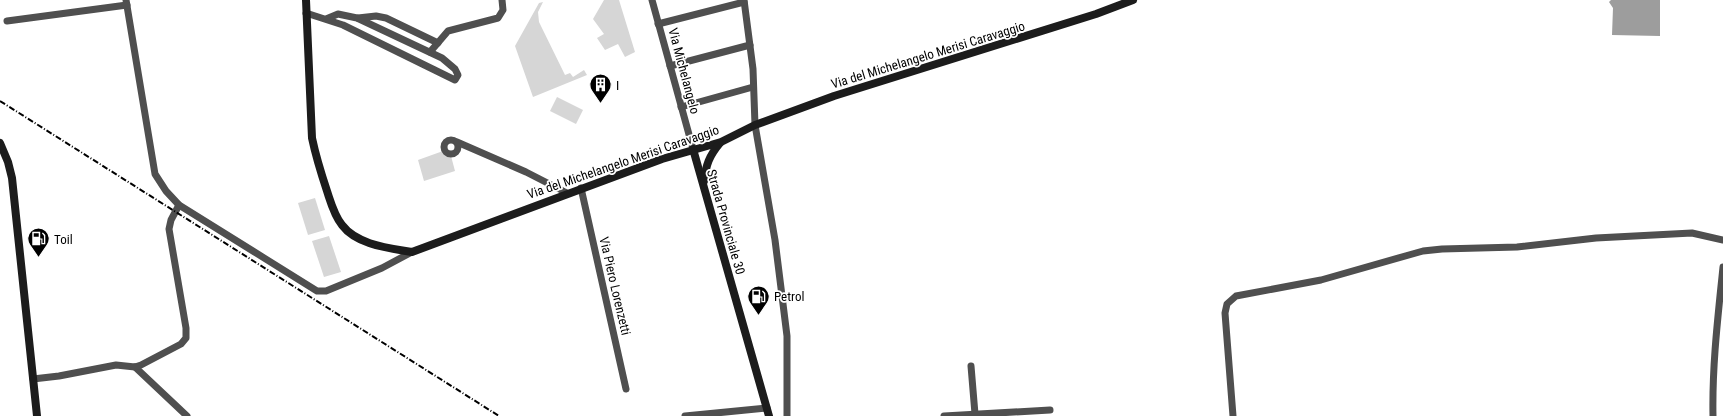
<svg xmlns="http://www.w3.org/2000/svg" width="1723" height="416" font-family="'Roboto Condensed',sans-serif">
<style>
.green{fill:#d6d6d6}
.water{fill:#9d9d9d}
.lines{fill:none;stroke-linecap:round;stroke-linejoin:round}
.street{stroke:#4f4f4f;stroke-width:7}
.secondary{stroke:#1c1c1c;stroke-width:8}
.rail{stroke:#000;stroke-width:2;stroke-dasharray:6 2 1 2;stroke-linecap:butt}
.labels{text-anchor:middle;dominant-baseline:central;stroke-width:3.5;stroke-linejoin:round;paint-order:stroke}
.street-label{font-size:13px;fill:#000;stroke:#fff}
.poi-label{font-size:13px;fill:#000;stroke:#fff;text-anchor:start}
</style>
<rect width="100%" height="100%" fill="#fff"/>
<!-- green -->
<g class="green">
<polygon points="604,0 619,0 635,52 625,57 618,44 605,50 597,38 604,34 593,19"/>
<polygon points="543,2 538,12 539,22 565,75 570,73 573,77 584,70 587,75 533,97 515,46 539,3"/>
<polygon points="557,97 583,110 576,124 550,111"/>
<polygon points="443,151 451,156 455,171 424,181 418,160"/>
<polygon points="315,198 325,230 308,235 298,203"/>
<polygon points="329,236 341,272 324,277 312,241"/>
</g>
<!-- water -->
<polygon class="water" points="1611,0 1660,0 1660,36 1612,35 1613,8 1609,2"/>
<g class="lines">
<!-- street -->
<g class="street">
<polyline points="126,0 155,174 166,191 179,205 317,291 326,291 382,268 412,252"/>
<polyline points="652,0 693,149"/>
<polyline points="744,0 753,69 755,125 775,240 787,336 787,416"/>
<polyline points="306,13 343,25 455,80 458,75 455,69 442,58 357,18 338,14 326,19"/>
<polyline points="358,18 376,16 386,18 438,43"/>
<polyline points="7,21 127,5"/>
<polyline points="658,24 744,2"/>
<polyline points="430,52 448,31 498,18 503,10 502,0"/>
<polyline points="670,66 750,45"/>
<polyline points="681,107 753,87"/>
<circle cx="451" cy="147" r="7"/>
<polyline points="457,142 526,172 567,193"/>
<polyline points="581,188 626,389"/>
<polyline points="971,366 975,414"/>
<polyline points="135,367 187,416"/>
<polyline points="33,379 59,376 116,365 135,367 141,365 181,344 186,338 186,328 169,229 171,220 179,205"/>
<polyline points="685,416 767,408"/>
<polyline points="944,416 1050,410"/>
<polyline points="1233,416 1225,313 1227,304 1236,296 1321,280 1423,251 1442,249 1517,247 1596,238 1692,233 1723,240"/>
<path d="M1713 416C1712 366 1718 316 1723 267"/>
</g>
<!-- secondary -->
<g class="secondary">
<path d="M306 0 312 138C316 157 321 173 327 191 331 203 334 215 342 225 357 245 389 248 412 252L662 159 721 142 755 125 834 96 1096 14 1133 0"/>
<polyline points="0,143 8,162 12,178 37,416"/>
<polyline points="693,149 769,416"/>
<path d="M704 181C706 165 709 156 720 143"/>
</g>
<!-- rail -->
<polyline class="rail" points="0,101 499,416"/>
</g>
<!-- icons -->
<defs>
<symbol id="building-pin" viewBox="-11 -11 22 30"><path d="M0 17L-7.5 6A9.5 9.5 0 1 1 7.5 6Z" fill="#000" stroke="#fff"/><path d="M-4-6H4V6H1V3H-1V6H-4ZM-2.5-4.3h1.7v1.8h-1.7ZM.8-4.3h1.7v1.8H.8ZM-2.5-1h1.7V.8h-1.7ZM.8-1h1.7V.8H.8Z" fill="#fff"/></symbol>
<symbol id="fuel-pin" viewBox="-11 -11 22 30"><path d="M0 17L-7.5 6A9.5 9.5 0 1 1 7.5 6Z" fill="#000" stroke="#fff"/><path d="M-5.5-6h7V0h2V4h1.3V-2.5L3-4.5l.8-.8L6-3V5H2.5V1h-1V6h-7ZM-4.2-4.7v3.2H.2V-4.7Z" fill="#fff"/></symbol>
</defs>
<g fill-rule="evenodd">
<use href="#building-pin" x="588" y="72" width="25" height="34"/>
<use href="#fuel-pin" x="26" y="226" width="25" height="34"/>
<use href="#fuel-pin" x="746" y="284" width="25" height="34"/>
</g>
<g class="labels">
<!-- street labels -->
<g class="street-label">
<text transform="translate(928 55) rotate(-17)">Via del Michelangelo Merisi Caravaggio</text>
<text transform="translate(684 71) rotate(75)">Via Michelangelo</text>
<text transform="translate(623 162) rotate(-19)">Via del Michelangelo Merisi Caravaggio</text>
<text transform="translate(726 222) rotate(74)">Strada Provinciale 30</text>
<text transform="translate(615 286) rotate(77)">Via Piero Lorenzetti</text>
</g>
<!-- poi labels -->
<g class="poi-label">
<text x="616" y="85">I</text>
<text x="54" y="239">Toil</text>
<text x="774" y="296">Petrol</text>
</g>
</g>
</svg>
